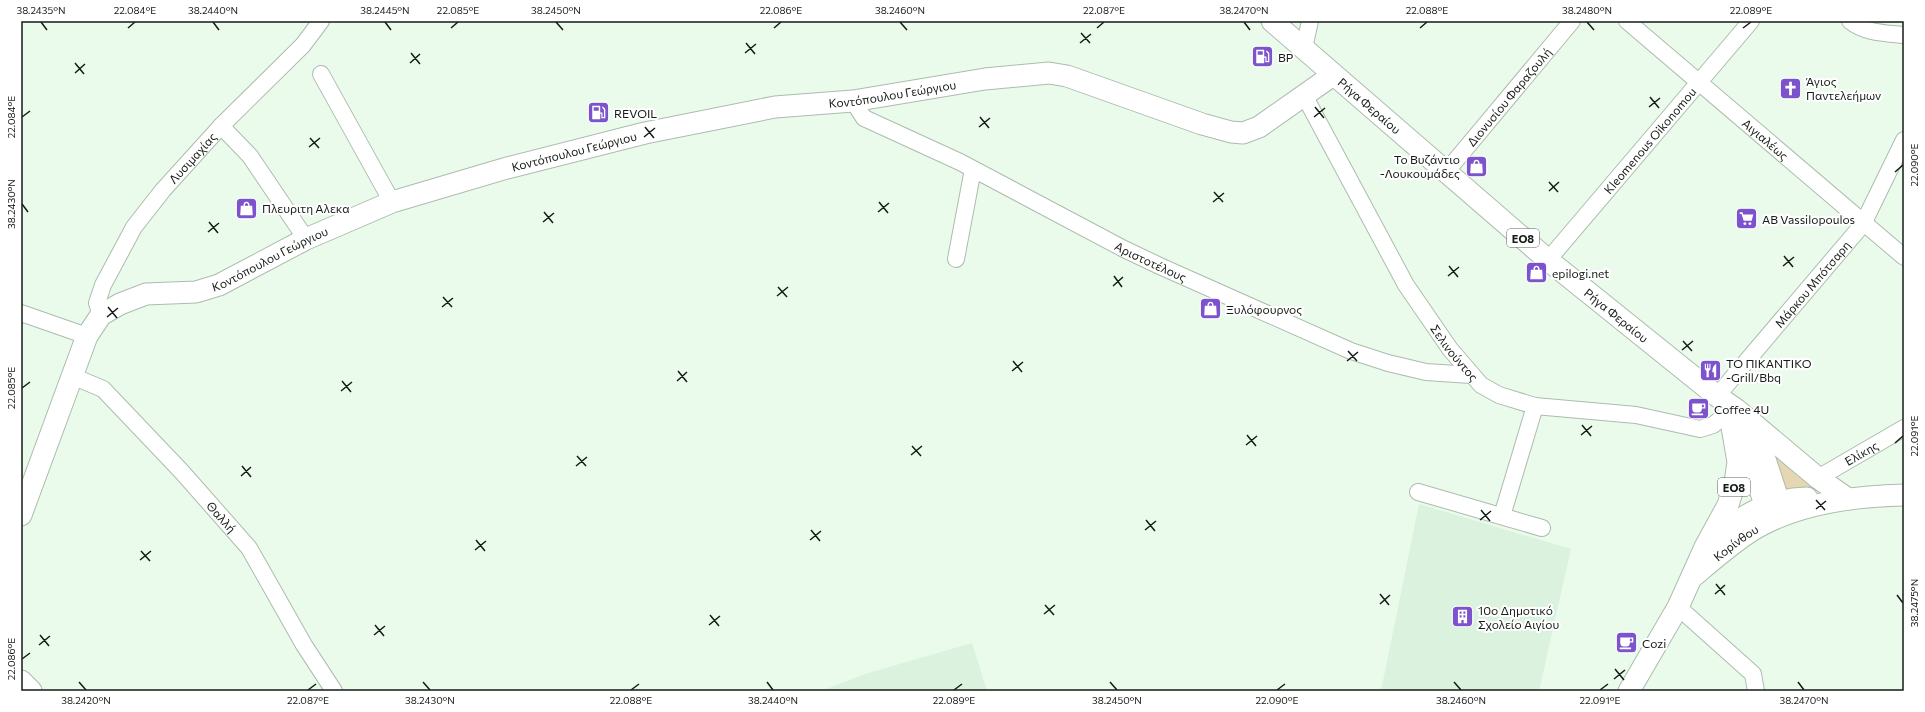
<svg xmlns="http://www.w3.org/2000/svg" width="1925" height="712" font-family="Commissioner,sans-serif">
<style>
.built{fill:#dbf2de}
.green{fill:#e5d7b1}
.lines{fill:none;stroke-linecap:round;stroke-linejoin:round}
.minor-casing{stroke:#acbcae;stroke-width:18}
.major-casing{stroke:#acbcae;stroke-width:23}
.minor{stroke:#fff;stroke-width:16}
.major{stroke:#fff;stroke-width:21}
.ticks{fill:none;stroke:#151b16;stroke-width:1.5}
.labels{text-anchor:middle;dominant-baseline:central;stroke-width:4;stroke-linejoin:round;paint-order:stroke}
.shield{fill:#fff;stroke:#5b5f5c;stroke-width:1}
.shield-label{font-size:11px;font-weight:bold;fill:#151b16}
.poi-label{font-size:12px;fill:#151b16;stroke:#fff;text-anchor:start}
.street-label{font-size:12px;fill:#151b16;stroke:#fff}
.neatline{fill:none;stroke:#151b16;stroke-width:1.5}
.ticks-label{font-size:10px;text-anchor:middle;fill:#151b16}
</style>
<rect width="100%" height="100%" fill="#eafbec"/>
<!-- built -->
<g class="built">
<polygon points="1419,504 1571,549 1539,691 1381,691"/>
<polygon points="972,643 987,691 821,691 865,674"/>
</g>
<!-- green -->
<polygon class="green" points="1770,448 1821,490 1786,494"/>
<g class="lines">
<defs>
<g id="minor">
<path id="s1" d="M1627 21 1904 257"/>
<path d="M1850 21C1865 33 1885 33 1904 35"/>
<polyline points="1304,48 1310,21"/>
<polyline points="321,74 392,202"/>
<path id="s2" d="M1304 95 1406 285 1450 349 1481 385 1499 395 1535 406 1636 415 1700 429 1713 425 1727 414"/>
<path id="s3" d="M853 101 864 118 960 162 1124 249 1162 267 1351 351 1388 363 1426 372 1471 375"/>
<polyline points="221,126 250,156 306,239"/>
<path id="s4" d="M1446 172 1572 21"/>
<polyline points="956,259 973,169"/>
<path id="s5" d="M1548 260 1751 21"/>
<polyline points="21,313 87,336"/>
<path id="s6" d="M101 315 97 303 103 285 134 227 163 190 221 126 303 45 321 21"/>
<path id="s7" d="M72 376 103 389 182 472 249 548 304 645 334 691"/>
<path id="s8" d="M1717 396 1863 224 1904 140"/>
<path id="s9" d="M1818 478 1904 428"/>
<polyline points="1418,492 1542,528"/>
<polyline points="1502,516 1535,406"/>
<polyline points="1678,607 1753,674 1756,691"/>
</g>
<g id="major">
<path id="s10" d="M1272 21 1548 260 1717 396 1737 410 1818 478 1848 499"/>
<polyline points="1750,426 1761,447 1782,511"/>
<polyline points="1743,442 1770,518"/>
<path id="s11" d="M21 515 87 336 101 315 120 304 146 294 196 292 219 285 306 239 392 202 507 168 645 133 775 107 853 101 985 79 1049 73 1067 76 1202 124 1231 132 1243 133 1259 127 1333 75"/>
<path d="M1714 539C1743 515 1768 499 1807 498"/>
<path id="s12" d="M1695 575C1715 558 1734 541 1756 528 1800 503 1854 496 1904 495"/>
<polyline points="21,681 31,691"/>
<polyline points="1629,691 1678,607 1705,547 1728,505 1735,482 1738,462 1731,421"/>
</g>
</defs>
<!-- minor casing -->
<use href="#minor" class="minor-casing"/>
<!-- major casing -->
<use href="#major" class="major-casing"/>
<!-- minor -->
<use href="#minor" class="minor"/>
<!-- major -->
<use href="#major" class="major"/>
</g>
<!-- ticks -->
<path class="ticks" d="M41 22 47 30M213 22 219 30M385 22 391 30M556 22 563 30M900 22 907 30M1244 22 1250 30M1587 22 1594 30M128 28 135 22M451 28 458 22M774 28 781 22M1097 28 1104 22M1420 28 1427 22M1743 28 1751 22M1081 33 1090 43M746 43 755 54M1080 43 1091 34M411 53 420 64M745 53 756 44M75 63 84 74M410 63 420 54M75 73 85 64M1650 97 1659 108M1315 107 1324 118M1649 107 1660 98M22 117 30 111M980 117 989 128M1314 117 1325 108M645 127 654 138M979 127 990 118M644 137 655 128M310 138 319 148M309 147 320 138M1895 172 1903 165M1549 182 1558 192M1549 191 1559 182M1214 192 1223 202M879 202 888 213M1213 202 1224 193M22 204 28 212M544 212 553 223M878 212 889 203M209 222 218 233M543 222 554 213M208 232 219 223M1784 256 1793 267M1449 266 1458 277M1783 266 1794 257M1114 276 1122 287M1448 276 1459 267M1113 286 1123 277M778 287 787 297M777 296 788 287M443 297 452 307M108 307 117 318M442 307 453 298M107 317 118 308M1683 341 1692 351M1682 350 1693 341M1348 351 1357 361M1013 361 1022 372M1347 361 1358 352M678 371 687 382M1012 371 1023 362M342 381 351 392M677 381 687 372M22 388 30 382M341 391 352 382M1582 425 1591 436M1247 435 1256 446M1581 435 1592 426M1895 443 1903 436M1246 445 1257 436M912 446 921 456M911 455 922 446M577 456 586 466M242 466 251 477M576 466 587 457M241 476 251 467M1816 500 1825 510M1816 509 1826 501M1481 510 1490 521M1146 520 1155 531M1480 520 1491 511M811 530 820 541M1145 530 1156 521M476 540 485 551M810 540 821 531M475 550 486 541M141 551 150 561M140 560 151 551M1716 584 1725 595M1380 594 1389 605M1715 594 1725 585M1897 595 1903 603M1380 604 1390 595M1045 605 1054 615M1044 614 1055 605M710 615 719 626M375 625 384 636M709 625 720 616M40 635 49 646M374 635 385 626M39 645 50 636M22 659 30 653M1615 669 1624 680M1614 679 1625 670M79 682 86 690M423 682 430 690M767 682 773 690M1110 682 1117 690M1454 682 1461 690M1798 682 1804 690M308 690 316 684M631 690 639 684M954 690 962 684M1277 690 1285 684M1600 690 1608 684"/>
<!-- icons -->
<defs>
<symbol id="fuel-square" viewBox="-11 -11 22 22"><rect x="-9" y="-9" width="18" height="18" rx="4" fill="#7c53cc" stroke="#fff"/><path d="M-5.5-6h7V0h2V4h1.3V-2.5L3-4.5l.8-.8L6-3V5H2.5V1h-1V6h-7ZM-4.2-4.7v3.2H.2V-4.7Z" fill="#fff"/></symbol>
<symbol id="church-square" viewBox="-11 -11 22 22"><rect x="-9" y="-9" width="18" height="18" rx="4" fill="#7c53cc" stroke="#fff"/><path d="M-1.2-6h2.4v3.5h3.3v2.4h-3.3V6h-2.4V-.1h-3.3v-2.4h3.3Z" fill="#fff"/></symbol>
<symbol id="shop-square" viewBox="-11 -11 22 22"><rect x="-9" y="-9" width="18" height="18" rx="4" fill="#7c53cc" stroke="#fff"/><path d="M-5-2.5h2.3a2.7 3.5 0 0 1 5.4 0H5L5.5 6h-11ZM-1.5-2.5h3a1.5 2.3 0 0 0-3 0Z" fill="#fff"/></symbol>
<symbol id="supermarket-square" viewBox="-11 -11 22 22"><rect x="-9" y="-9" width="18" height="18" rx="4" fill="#7c53cc" stroke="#fff"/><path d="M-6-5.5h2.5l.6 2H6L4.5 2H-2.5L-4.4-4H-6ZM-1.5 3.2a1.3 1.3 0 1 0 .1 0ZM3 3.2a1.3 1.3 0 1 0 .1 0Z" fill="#fff"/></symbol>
<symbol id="restaurant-square" viewBox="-11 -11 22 22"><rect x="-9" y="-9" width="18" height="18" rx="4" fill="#7c53cc" stroke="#fff"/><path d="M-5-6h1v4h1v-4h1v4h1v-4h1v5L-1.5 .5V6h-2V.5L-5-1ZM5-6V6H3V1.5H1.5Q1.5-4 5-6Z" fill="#fff"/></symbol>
<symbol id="cafe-square" viewBox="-11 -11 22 22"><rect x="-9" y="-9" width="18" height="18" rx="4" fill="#7c53cc" stroke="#fff"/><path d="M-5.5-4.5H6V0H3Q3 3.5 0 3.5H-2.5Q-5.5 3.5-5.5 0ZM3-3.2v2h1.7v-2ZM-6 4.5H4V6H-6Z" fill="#fff"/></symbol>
<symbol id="building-square" viewBox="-11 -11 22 22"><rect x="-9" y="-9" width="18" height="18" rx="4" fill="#7c53cc" stroke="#fff"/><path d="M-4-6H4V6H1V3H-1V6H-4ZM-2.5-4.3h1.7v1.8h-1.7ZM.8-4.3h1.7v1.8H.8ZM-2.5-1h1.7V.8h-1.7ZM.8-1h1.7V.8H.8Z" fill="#fff"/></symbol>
</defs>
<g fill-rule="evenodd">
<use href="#fuel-square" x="1250" y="44" width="25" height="25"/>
<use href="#church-square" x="1778" y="76" width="25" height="25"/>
<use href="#fuel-square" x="586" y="100" width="25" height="25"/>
<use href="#shop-square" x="1464" y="154" width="25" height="25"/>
<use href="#shop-square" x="234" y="196" width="25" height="25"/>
<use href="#supermarket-square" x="1734" y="206" width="25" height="25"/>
<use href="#shop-square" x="1524" y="260" width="25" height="25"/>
<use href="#shop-square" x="1198" y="296" width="25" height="25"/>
<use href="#restaurant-square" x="1698" y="358" width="25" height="25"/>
<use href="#cafe-square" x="1686" y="396" width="25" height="25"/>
<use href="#building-square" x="1450" y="604" width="25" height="25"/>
<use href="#cafe-square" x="1614" y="630" width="25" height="25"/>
</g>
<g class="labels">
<!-- shield labels -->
<g class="shield">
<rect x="1507" y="229" width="32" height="18" rx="3"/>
<rect x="1718" y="478" width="32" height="18" rx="3"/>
</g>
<g class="shield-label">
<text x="1523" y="238">ΕΟ8</text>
<text x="1734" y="487">ΕΟ8</text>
</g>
<!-- poi labels -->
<g class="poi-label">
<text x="1278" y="57">BP</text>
<text x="1806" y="81">Άγιος<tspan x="1806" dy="14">Παντελεήμων</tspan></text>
<text x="614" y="113">REVOIL</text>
<text x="1460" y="159" text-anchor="end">Το Βυζάντιο<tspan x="1460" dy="14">-Λουκουμάδες</tspan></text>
<text x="262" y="208">Πλευριτη Αλεκα</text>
<text x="1762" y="219">AB Vassilopoulos</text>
<text x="1552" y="273">epilogi.net</text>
<text x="1226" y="309">Ξυλόφουρνος</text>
<text x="1726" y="363">ΤΟ ΠΙΚΑΝΤΙΚΟ<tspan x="1726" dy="14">-Grill/Bbq</tspan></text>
<text x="1714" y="409">Coffee 4U</text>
<text x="1478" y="610">10o Δημοτικό<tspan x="1478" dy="14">Σχολείο Αιγίου</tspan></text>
<text x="1642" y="643">Cozi</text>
</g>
<!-- street labels -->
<g class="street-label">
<text stroke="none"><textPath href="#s11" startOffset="1045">Κοντόπουλου Γεώργιου</textPath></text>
<text stroke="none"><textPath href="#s4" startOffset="98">Διονυσίου Φαραζουλή</textPath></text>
<text stroke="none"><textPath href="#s10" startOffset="129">Ρήγα Φεραίου</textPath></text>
<text stroke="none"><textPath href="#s5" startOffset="157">Kleomenous Oikonomou</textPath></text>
<text stroke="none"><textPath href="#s1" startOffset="182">Αιγιαλέως</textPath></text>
<text stroke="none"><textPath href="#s11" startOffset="721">Κοντόπουλου Γεώργιου</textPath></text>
<text stroke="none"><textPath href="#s6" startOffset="188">Λυσιμαχίας</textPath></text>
<text stroke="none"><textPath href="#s11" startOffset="397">Κοντόπουλου Γεώργιου</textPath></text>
<text stroke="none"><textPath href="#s3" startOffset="341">Αριστοτέλους</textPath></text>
<text stroke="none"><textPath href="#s8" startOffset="147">Μάρκου Μπότσαρη</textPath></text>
<text stroke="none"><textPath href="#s10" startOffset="453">Ρήγα Φεραίου</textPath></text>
<text stroke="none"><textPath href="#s2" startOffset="299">Σελινούντος</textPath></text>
<text stroke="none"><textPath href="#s9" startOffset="50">Ελίκης</textPath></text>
<text stroke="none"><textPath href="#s7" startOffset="208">Θαλλή</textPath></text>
<text stroke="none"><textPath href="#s12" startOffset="52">Κορίνθου</textPath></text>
</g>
</g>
<!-- border -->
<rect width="1925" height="712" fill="none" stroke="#ffffff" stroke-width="44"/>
<rect x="22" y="22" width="1881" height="668" class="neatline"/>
<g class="ticks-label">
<text x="41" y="14">38.2435°N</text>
<text x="135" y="14">22.084°E</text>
<text x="213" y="14">38.2440°N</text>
<text x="385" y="14">38.2445°N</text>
<text x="458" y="14">22.085°E</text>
<text x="556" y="14">38.2450°N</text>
<text x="781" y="14">22.086°E</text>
<text x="900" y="14">38.2460°N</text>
<text x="1104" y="14">22.087°E</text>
<text x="1244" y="14">38.2470°N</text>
<text x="1427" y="14">22.088°E</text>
<text x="1587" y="14">38.2480°N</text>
<text x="1751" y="14">22.089°E</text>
<text transform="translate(11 117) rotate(-90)" y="4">22.084°E</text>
<text transform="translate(1914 165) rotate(-90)" y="4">22.090°E</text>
<text transform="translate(11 204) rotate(-90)" y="4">38.2430°N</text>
<text transform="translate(11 388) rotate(-90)" y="4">22.085°E</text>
<text transform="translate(1914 436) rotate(-90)" y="4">22.091°E</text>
<text transform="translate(1914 603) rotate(-90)" y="4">38.2475°N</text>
<text transform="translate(11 659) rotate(-90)" y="4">22.086°E</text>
<text x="86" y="704">38.2420°N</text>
<text x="308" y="704">22.087°E</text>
<text x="430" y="704">38.2430°N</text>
<text x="631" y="704">22.088°E</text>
<text x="773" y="704">38.2440°N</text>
<text x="954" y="704">22.089°E</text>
<text x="1117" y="704">38.2450°N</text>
<text x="1277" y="704">22.090°E</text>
<text x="1461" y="704">38.2460°N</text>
<text x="1600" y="704">22.091°E</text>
<text x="1804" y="704">38.2470°N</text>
</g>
</svg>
